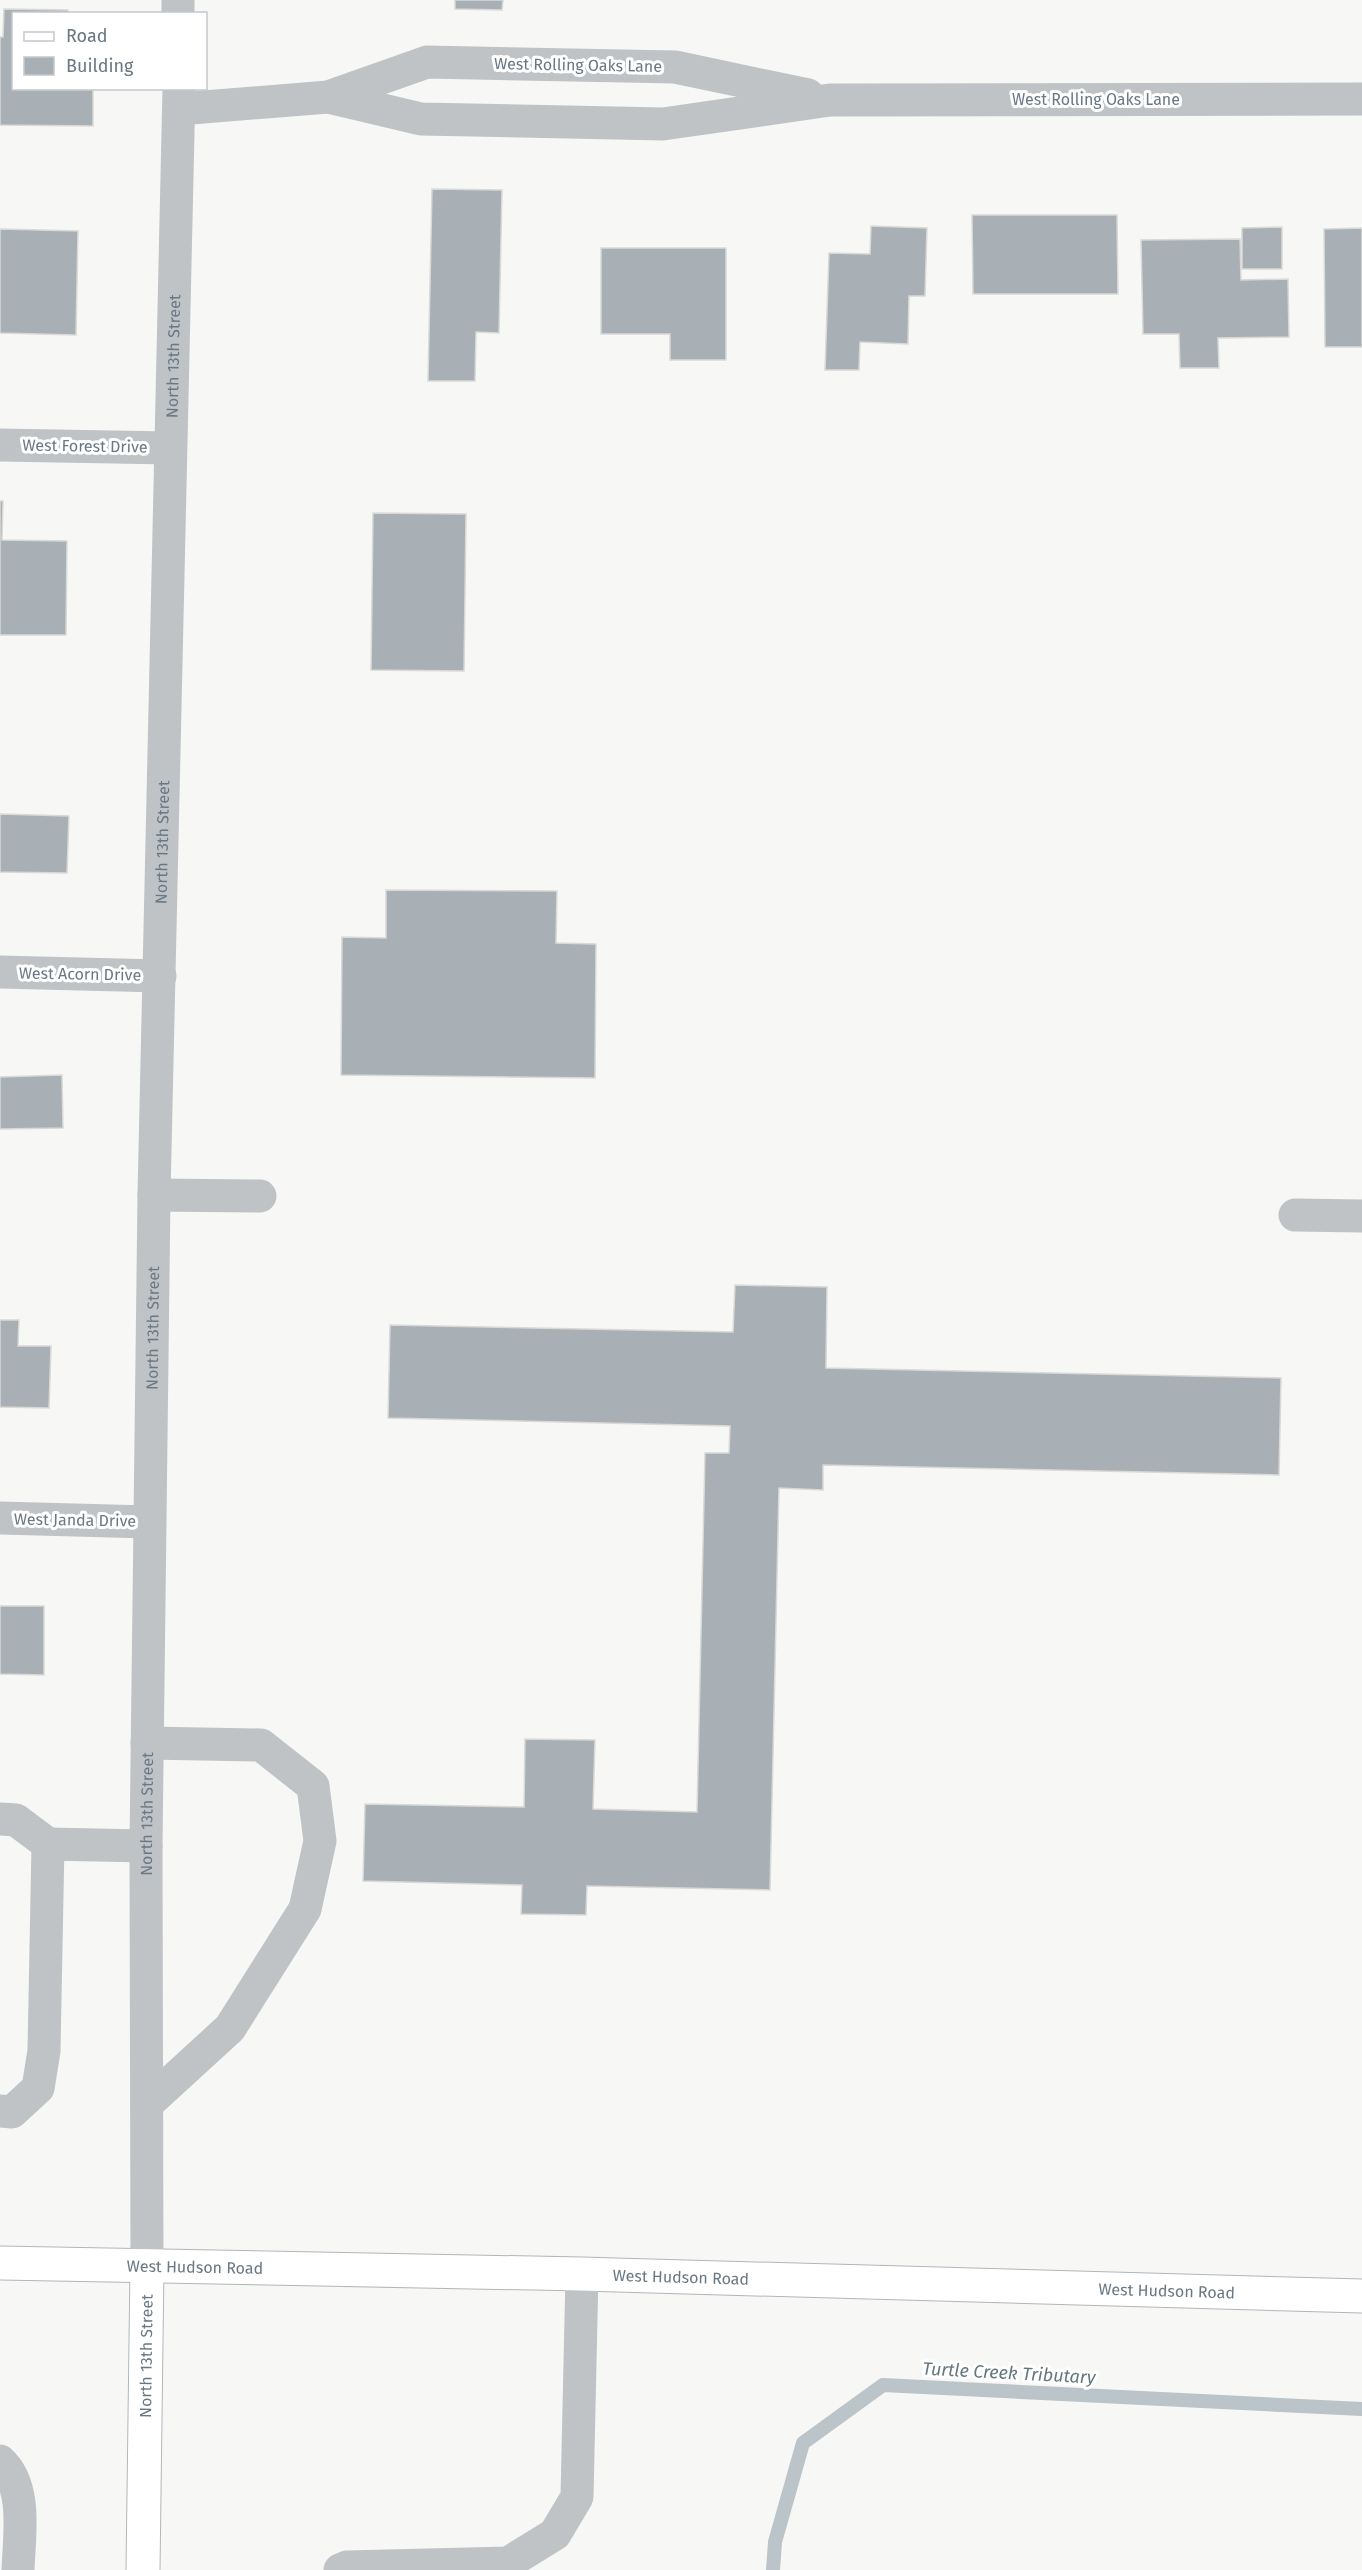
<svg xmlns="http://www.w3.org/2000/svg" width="1362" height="2570" font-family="'Fira Sans',sans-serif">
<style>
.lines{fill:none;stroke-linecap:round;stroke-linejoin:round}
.stream{stroke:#bac4c9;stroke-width:14}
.building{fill:#a9b0b5;stroke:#d9d9d7;stroke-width:1.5}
.major-casing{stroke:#b2b7bb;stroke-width:35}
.highway-casing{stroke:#b2b6b9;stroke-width:35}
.minor{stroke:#bfc3c6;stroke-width:33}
.major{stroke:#fff;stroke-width:33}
.highway{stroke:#fff;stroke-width:33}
.labels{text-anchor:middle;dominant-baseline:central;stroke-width:6;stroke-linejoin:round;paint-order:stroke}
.street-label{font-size:16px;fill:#697884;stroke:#fff}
.water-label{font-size:18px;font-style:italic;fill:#64787f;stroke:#fff}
</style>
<rect width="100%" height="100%" fill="#f7f7f5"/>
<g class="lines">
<!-- stream -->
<polyline class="stream" points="773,2570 775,2542 803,2443 883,2385 1362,2409"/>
</g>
<!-- building -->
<g class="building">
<polygon points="455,0 503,0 502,10 455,9"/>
<polygon points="4,9 68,10 68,14 14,14 14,88 93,88 93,126 0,125 0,37 3,37"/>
<polygon points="432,189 502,190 499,333 476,332 475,381 428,381"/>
<polygon points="972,215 1117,215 1118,294 973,294"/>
<polygon points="871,226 927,228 925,296 909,296 908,344 860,342 859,370 825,370 829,253 870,254"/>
<polygon points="1282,227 1282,269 1242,269 1242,228"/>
<polygon points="1362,228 1362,347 1325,347 1324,229"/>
<polygon points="0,229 78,231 76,335 0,333"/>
<polygon points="1240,239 1241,280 1288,279 1289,337 1218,338 1219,368 1180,368 1179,334 1143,334 1141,240"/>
<polygon points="601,248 726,248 726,360 670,360 670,334 601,334"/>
<polygon points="0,501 3,501 2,540 67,541 66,635 0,635"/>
<polygon points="373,513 466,514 464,671 371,670"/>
<polygon points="0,814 69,816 67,873 0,872"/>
<polygon points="386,890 557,891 556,943 596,944 595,1078 341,1075 342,937 386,938"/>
<polygon points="62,1075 63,1128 0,1129 0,1077"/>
<polygon points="735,1285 827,1287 826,1368 1281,1378 1279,1475 823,1465 823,1490 779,1488 770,1890 587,1886 586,1915 521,1914 522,1885 363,1881 365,1804 524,1807 525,1739 595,1740 593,1809 697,1812 705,1453 729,1453 730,1426 388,1418 390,1325 733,1332"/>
<polygon points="0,1320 19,1320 18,1346 51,1346 49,1408 0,1407"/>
<polygon points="0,1606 44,1606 44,1675 0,1674"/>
</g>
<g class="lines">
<defs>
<g id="major">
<path id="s2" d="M143 2570 147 2266"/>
</g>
<g id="highway">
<path id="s3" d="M0 2263 582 2274 1362 2296"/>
</g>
</defs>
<!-- major casing -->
<use href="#major" class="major-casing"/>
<!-- highway casing -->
<use href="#highway" class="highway-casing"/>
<!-- minor -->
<g class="minor">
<polyline points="178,0 178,14"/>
<polyline points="328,97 421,119 663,124 830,100 1362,99"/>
<polyline points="179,109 328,97 427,62 675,67 808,95"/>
<polyline points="0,445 170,448"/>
<polyline points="0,972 160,976"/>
<polyline points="154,1195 260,1196"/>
<polyline points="1295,1215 1362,1216"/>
<polyline points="0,1518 149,1522"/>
<polyline points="0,1819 16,1820 48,1844"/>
<polyline points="147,2104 230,2028 305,1909 320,1841 313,1786 261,1745 147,1743"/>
<polyline points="0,2111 12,2112 38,2088 44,2051 48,1844 146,1846"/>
<path id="s1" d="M147 2266 146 1846 154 1195 179 88"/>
<path d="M0 2461C28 2486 19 2537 18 2570"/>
<polyline points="340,2570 347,2567 508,2563 555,2534 577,2497 582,2274"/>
</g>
<!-- major -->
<use href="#major" class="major"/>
<!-- highway -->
<use href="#highway" class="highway"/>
</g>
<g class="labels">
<!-- street labels -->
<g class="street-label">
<text transform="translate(578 65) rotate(1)">West Rolling Oaks Lane</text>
<text x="1096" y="99">West Rolling Oaks Lane</text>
<text stroke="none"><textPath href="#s1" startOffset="1910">North 13th Street</textPath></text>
<text transform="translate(85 446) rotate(1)">West Forest Drive</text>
<text stroke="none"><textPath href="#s1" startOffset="1424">North 13th Street</textPath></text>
<text transform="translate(80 974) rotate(1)">West Acorn Drive</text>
<text stroke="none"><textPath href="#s1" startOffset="938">North 13th Street</textPath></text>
<text transform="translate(75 1520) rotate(1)">West Janda Drive</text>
<text stroke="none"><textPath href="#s1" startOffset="452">North 13th Street</textPath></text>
<text stroke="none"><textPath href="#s3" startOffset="195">West Hudson Road</textPath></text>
<text stroke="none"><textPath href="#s3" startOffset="681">West Hudson Road</textPath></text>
<text stroke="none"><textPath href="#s3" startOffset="1167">West Hudson Road</textPath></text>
<text stroke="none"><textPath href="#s2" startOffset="214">North 13th Street</textPath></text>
</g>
<!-- water labels -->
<g class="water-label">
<text transform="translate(1009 2373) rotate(3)">Turtle Creek Tributary</text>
</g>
</g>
<!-- legend -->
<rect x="12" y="12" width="195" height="78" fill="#ffffff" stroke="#c3c9ce" stroke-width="1.5"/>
<rect x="24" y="32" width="30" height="9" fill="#ffffff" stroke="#c3c9ce" stroke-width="1.5"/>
<text x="66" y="42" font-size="18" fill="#697884">Road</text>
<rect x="24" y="57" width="30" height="18" fill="#a9b0b5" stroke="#c3c9ce" stroke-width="1.5"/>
<text x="66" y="72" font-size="18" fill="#697884">Building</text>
</svg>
